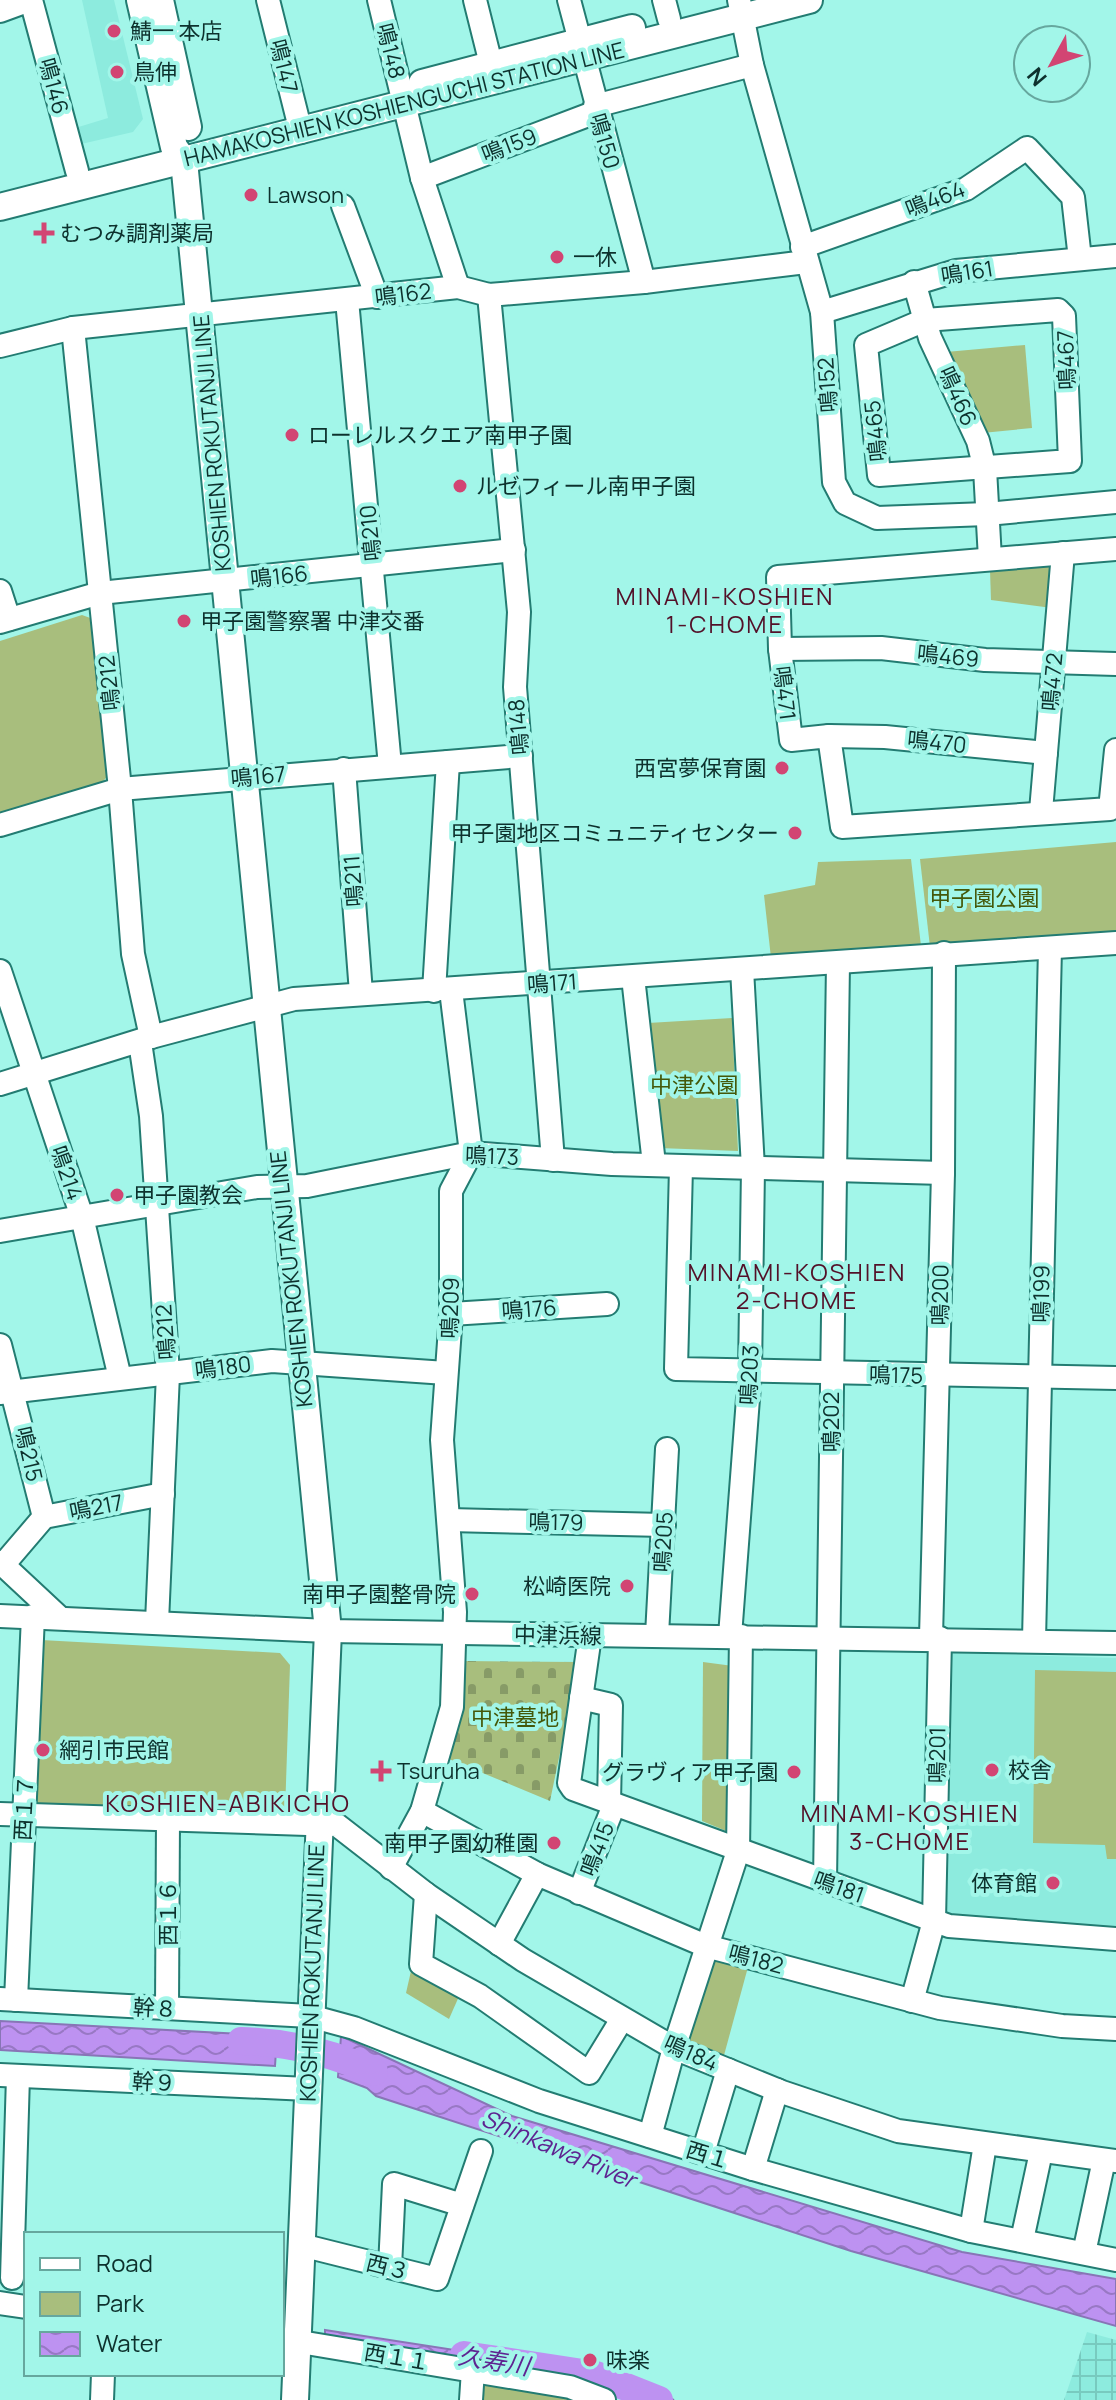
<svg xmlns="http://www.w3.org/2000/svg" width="1116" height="2400" font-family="Manrope,'Noto Sans JP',sans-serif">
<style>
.built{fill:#8debde}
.industrial{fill:url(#industrial-grid)}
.cemetery{fill:url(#cemetery-stones)}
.green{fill:#a8be7d}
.water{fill:url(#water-waves);stroke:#8875b6;stroke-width:2}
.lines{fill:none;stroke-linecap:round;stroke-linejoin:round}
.river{stroke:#bd92f1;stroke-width:28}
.minor-casing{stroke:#237c72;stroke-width:26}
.major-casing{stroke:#237c72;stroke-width:30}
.minor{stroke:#fff;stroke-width:22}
.major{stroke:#fff;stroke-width:26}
.poi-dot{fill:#d24573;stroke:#a2f6e9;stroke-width:3}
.labels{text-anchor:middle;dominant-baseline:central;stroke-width:8;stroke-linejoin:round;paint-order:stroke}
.poi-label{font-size:22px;fill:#0d312d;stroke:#a2f6e9;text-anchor:start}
.street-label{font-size:22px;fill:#0d312d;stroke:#a2f6e9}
.park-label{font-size:22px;fill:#445809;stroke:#a2f6e9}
.neighbourhood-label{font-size:24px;letter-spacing:2px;fill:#531028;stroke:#a2f6e9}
.water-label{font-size:24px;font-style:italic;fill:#5e2491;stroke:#a2f6e9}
</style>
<defs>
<pattern id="industrial-grid" width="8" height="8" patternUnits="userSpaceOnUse" patternTransform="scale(2)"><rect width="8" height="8" fill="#8debde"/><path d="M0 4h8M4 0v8" fill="none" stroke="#78cabf"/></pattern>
<pattern id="cemetery-stones" width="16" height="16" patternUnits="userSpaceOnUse" patternTransform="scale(2)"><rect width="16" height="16" fill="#a8be7d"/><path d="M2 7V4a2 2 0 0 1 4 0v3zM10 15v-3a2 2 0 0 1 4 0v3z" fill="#879b67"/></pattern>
<pattern id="water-waves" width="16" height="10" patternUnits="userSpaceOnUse" patternTransform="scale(2)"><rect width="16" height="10" fill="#bd92f1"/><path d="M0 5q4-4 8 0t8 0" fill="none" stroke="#9878c4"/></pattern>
</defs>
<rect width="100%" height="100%" fill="#a2f6e9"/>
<!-- built -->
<g class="built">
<polygon points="82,0 114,0 143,119 133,132 77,145 72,129 108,118"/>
<polygon points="946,1653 1116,1658 1116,1931 947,1919 941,1911"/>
</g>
<!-- industrial -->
<polygon class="industrial" points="1087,2332 1116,2340 1116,2400 1064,2400"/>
<!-- cemetery -->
<polygon class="cemetery" points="464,1661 579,1662 550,1801 449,1759 464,1709"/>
<!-- green -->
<g class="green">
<polygon points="1025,345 1032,428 982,433 946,352"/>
<polygon points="1042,563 1053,570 1052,608 991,600 990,570"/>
<polygon points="82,615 93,619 109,774 102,783 0,816 0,641"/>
<polygon points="1116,842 1116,931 930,947 920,859"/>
<polygon points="911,859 921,946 771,958 764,895 815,885 818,862"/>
<polygon points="732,1018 738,1151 659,1148 648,1023"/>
<polygon points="41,1640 280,1653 290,1665 285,1812 35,1807"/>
<polygon points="703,1662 733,1666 731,1833 702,1821"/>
<polygon points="1035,1670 1116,1672 1116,1859 1107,1859 1105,1845 1033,1843"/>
<polygon points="717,1958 748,1967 723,2059 688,2041 686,2029 708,1963"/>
<polygon points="411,1971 460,1994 449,2019 406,1993"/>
<polygon points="489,2382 575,2400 482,2400 482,2387"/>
</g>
<!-- water -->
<g class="water">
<polygon points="0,2021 277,2036 275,2066 0,2050"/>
<polygon points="341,2036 512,2116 962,2252 1116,2279 1116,2326 851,2251 376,2096 367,2088 338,2077"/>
<polygon points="325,2330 500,2357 499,2364 325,2338"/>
<polygon points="598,2371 674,2400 641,2400 596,2382"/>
</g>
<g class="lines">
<!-- river -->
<g class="river">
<path d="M241 2041C287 2042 332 2053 374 2072"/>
<polyline points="464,2355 596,2375 659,2400"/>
</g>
<defs>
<g id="minor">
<polyline points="31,0 77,171"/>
<polyline points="268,0 301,132"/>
<polyline points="379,0 422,178 458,287"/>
<polyline points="475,0 491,64"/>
<polyline points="569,0 644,282"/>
<polyline points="664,0 669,19"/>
<polyline points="739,0 752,65 822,312 834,482 845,503 877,518 987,514 1116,502"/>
<polyline points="0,11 30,0"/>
<polyline points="595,106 752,65"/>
<polyline points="422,178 596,112"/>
<polyline points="343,206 377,297"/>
<polyline points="802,247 966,189 1027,148 1073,197 1080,259"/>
<polyline points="914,282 930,338 978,441 985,469 990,559"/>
<polyline points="489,295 519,612 515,687 553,1160"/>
<polyline points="347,300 390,766"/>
<polygon points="1058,310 1064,316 1070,461 879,475 866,345 925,320"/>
<polyline points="822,312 956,271 1116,256"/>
<polyline points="73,328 120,789 133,954 151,1037"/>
<polyline points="0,346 73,328 458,287 489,295 644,282 806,262"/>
<polyline points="1116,549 778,577 780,649 791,740 829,736 842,827 1110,809 1116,750"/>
<polyline points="0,591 9,619"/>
<polyline points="0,622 100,593 514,550"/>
<polyline points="780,649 881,648 985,660 1116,664"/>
<polyline points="829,736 885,737 1046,753"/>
<polyline points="344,769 361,993"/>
<polyline points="1041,811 1063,553"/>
<polyline points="0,825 120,789 521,756"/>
<polyline points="0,971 82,1217 120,1378"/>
<polyline points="633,977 654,1164"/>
<polyline points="434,991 448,762"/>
<polyline points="140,1042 151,1116 168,1374 157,1622"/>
<polyline points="0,1084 151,1037 294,999 1116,943"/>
<polyline points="681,1167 676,1369 1116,1378"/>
<polyline points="0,1231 257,1187 307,1186 471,1153 612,1164 943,1173"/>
<polyline points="451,1314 607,1304"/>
<polyline points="0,1345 44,1517"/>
<polyline points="0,1393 272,1361 446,1373"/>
<polyline points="449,1520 664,1525"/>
<polyline points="0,1562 59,1617"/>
<polyline points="3,1565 44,1517 163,1494"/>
<polyline points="0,1616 328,1631 1116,1643"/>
<polyline points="657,1635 667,1449"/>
<polyline points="590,1636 569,1783 573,1789 949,1926 1116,1939"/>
<polyline points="730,1636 750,1372 753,1168 742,969"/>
<polyline points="931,1637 943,1173 944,953"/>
<polyline points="1034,1640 1050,948"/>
<polyline points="581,1698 611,1705 609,1803"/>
<polyline points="422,1811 537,1874 706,1946 940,2008 1062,2026 1116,2029"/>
<polyline points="0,1814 337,1825 426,1894 523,1960 674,2048 782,2092 898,2131 1116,2161"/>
<polyline points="391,1868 422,1811 452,1707 455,1612 442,1440 451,1314 451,1191 471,1153 451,990"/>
<polyline points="825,1882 838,963"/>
<polyline points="579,1893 614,1805"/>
<polyline points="426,1894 421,1964 480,1996 589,2073 622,2019"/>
<polyline points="499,1944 537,1874"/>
<polyline points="0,1999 310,2016 354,2028 539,2101 753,2169 971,2231 1116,2260"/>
<polyline points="16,2000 33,1616"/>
<polyline points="912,2001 934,1921 940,1638"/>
<polyline points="167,2008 168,1818"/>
<polyline points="0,2075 308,2089"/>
<polyline points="650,2136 674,2048 738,1851 741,1636"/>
<polyline points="703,2153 728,2070"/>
<polyline points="753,2169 777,2090"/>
<polyline points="971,2231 985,2144"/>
<polyline points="1022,2240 1041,2152"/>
<polyline points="301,2245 437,2279 481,2151"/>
<polyline points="1084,2253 1104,2160"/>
<polyline points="390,2267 394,2184 462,2205"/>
<polyline points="12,2278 18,2076"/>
<polyline points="0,2303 26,2307"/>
<polyline points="282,2339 570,2387 604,2400"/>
<polyline points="102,2400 103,2374"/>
<polyline points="471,2400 473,2370"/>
</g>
<g id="major">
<polyline points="140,0 174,147 184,161 328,1631 295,2400"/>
<polyline points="160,0 188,127"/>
<polyline points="422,83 632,28"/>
<polyline points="0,207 809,0"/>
</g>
</defs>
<!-- minor casing -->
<use href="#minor" class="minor-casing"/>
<!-- major casing -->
<use href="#major" class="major-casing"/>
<!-- minor -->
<use href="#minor" class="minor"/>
<!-- major -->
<use href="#major" class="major"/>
</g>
<!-- markers -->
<g class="poi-dot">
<circle cx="114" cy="31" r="8"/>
<circle cx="117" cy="72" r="8"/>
<circle cx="251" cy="195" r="8"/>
<path d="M40 221h8v8h8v8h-8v8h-8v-8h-8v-8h8z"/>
<circle cx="557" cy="257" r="8"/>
<circle cx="292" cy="435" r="8"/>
<circle cx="460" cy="486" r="8"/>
<circle cx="184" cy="621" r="8"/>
<circle cx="782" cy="768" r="8"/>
<circle cx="795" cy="833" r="8"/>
<circle cx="117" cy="1195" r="8"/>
<circle cx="627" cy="1586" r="8"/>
<circle cx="472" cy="1594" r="8"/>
<circle cx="43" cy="1750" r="8"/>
<circle cx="992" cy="1770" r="8"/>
<path d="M377 1759h8v8h8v8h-8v8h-8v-8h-8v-8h8z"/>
<circle cx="794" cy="1772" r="8"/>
<circle cx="554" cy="1843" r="8"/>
<circle cx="1053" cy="1883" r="8"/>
<circle cx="590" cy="2360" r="8"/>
</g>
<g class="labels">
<!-- poi labels -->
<g class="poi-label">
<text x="130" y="31">鯖一 本店</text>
<text x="133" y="72">鳥伸</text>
<text x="267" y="195">Lawson</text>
<text x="60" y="233">むつみ調剤薬局</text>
<text x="573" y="257">一休</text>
<text x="308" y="435">ローレルスクエア南甲子園</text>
<text x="476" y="486">ルゼフィール南甲子園</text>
<text x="200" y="621">甲子園警察署 中津交番</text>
<text x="766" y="768" text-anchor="end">西宮夢保育園</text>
<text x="779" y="833" text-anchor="end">甲子園地区コミュニティセンター</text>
<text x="133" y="1195">甲子園教会</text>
<text x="611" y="1586" text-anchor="end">松崎医院</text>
<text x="456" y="1594" text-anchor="end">南甲子園整骨院</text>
<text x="59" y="1750">網引市民館</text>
<text x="1008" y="1770">校舎</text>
<text x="397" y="1771">Tsuruha</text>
<text x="778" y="1772" text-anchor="end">グラヴィア甲子園</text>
<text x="538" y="1843" text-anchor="end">南甲子園幼稚園</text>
<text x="1037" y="1883" text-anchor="end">体育館</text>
<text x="606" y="2360">味楽</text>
</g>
<!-- street labels -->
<g class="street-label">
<text transform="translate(391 51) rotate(76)">鳴148</text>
<text transform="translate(284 66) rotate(76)">鳴147</text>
<text transform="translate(54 86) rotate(75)">鳴146</text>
<text transform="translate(404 104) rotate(-14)">HAMAKOSHIEN KOSHIENGUCHI STATION LINE</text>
<text transform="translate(605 141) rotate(74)">鳴150</text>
<text transform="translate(509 145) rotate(-21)">鳴159</text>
<text transform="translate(935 199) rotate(-21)">鳴464</text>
<text transform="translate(967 272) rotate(-9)">鳴161</text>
<text transform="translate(403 294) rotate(-7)">鳴162</text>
<text transform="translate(1066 360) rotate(-92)">鳴467</text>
<text transform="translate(827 385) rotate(-94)">鳴152</text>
<text transform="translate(958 396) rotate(66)">鳴466</text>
<text transform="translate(875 431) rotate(-96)">鳴465</text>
<text transform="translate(212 443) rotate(-95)">KOSHIEN ROKUTANJI LINE</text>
<text transform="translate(370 533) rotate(-96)">鳴210</text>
<text transform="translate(279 576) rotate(-6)">鳴166</text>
<text transform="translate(948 656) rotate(6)">鳴469</text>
<text transform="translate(1052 682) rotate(-85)">鳴472</text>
<text transform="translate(109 683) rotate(-96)">鳴212</text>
<text transform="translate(785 693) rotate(83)">鳴471</text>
<text transform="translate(518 727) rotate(-95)">鳴148</text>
<text transform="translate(937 742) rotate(6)">鳴470</text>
<text transform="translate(258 776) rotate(-5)">鳴167</text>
<text transform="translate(353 881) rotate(-94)">鳴211</text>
<text transform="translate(552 983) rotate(-4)">鳴171</text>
<text transform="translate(492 1156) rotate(2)">鳴173</text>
<text transform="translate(67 1173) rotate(71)">鳴214</text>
<text transform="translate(291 1279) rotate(-96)">KOSHIEN ROKUTANJI LINE</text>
<text transform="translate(1041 1294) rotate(-89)">鳴199</text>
<text transform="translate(940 1295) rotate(-89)">鳴200</text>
<text transform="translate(450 1308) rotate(-88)">鳴209</text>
<text transform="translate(529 1309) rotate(-4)">鳴176</text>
<text transform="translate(165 1332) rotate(-94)">鳴212</text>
<text transform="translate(223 1367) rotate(-7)">鳴180</text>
<text transform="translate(749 1375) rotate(-87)">鳴203</text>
<text transform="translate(896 1375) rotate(1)">鳴175</text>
<text transform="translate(831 1422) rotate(-90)">鳴202</text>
<text transform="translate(29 1454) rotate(77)">鳴215</text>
<text transform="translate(96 1507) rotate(-11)">鳴217</text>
<text transform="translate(556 1522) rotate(1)">鳴179</text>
<text transform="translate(663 1542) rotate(-87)">鳴205</text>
<text transform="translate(558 1635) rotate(1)">中津浜線</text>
<text transform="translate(937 1755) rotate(-89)">鳴201</text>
<text transform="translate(24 1808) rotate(-87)">西１７</text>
<text transform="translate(597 1849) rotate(-69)">鳴415</text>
<text transform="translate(839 1887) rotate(20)">鳴181</text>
<text transform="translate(168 1913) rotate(-90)">西１６</text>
<text transform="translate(756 1959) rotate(15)">鳴182</text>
<text transform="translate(312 1973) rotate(-88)">KOSHIEN ROKUTANJI LINE</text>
<text transform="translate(155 2008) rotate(3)">幹８</text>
<text transform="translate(691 2053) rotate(24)">鳴184</text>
<text transform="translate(154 2082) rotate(3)">幹９</text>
<text transform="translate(708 2155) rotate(17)">西１</text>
<text transform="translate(388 2267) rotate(14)">西３</text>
<text transform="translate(397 2357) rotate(10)">西１１</text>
</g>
<!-- park labels -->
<g class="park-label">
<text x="984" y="898">甲子園公園</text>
<text x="694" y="1085">中津公園</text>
<text x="515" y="1717">中津墓地</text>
</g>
<!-- neighbourhood labels -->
<g class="neighbourhood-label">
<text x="725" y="595">MINAMI-KOSHIEN<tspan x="725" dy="28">1-CHOME</tspan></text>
<text x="797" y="1271">MINAMI-KOSHIEN<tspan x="797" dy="28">2-CHOME</tspan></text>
<text x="228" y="1802">KOSHIEN-ABIKICHO</text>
<text x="910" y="1812">MINAMI-KOSHIEN<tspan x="910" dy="28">3-CHOME</tspan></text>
</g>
<!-- water labels -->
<g class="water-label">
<text transform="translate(559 2148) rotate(23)">Shinkawa River</text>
<text transform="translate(494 2360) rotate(9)">久寿川</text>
</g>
</g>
<!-- legend -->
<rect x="24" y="2232" width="260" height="144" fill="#a2f6e9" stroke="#66a79e" stroke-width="2"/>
<rect x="40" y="2258" width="40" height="12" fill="#ffffff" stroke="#66a79e" stroke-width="2"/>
<text x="96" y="2272" font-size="24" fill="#0d312d">Road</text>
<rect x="40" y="2292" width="40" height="24" fill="#a8be7d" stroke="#66a79e" stroke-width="2"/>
<text x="96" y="2312" font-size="24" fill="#0d312d">Park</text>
<rect x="40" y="2332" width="40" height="24" fill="url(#water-waves)" stroke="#66a79e" stroke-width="2"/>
<text x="96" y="2352" font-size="24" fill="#0d312d">Water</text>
<!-- north arrow -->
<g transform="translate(1052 64) rotate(230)"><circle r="38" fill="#a2f6e9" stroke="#66a79e" stroke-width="2"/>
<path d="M0-6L14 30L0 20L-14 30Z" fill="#d24573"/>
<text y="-12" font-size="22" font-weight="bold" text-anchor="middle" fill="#0d312d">N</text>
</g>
</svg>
